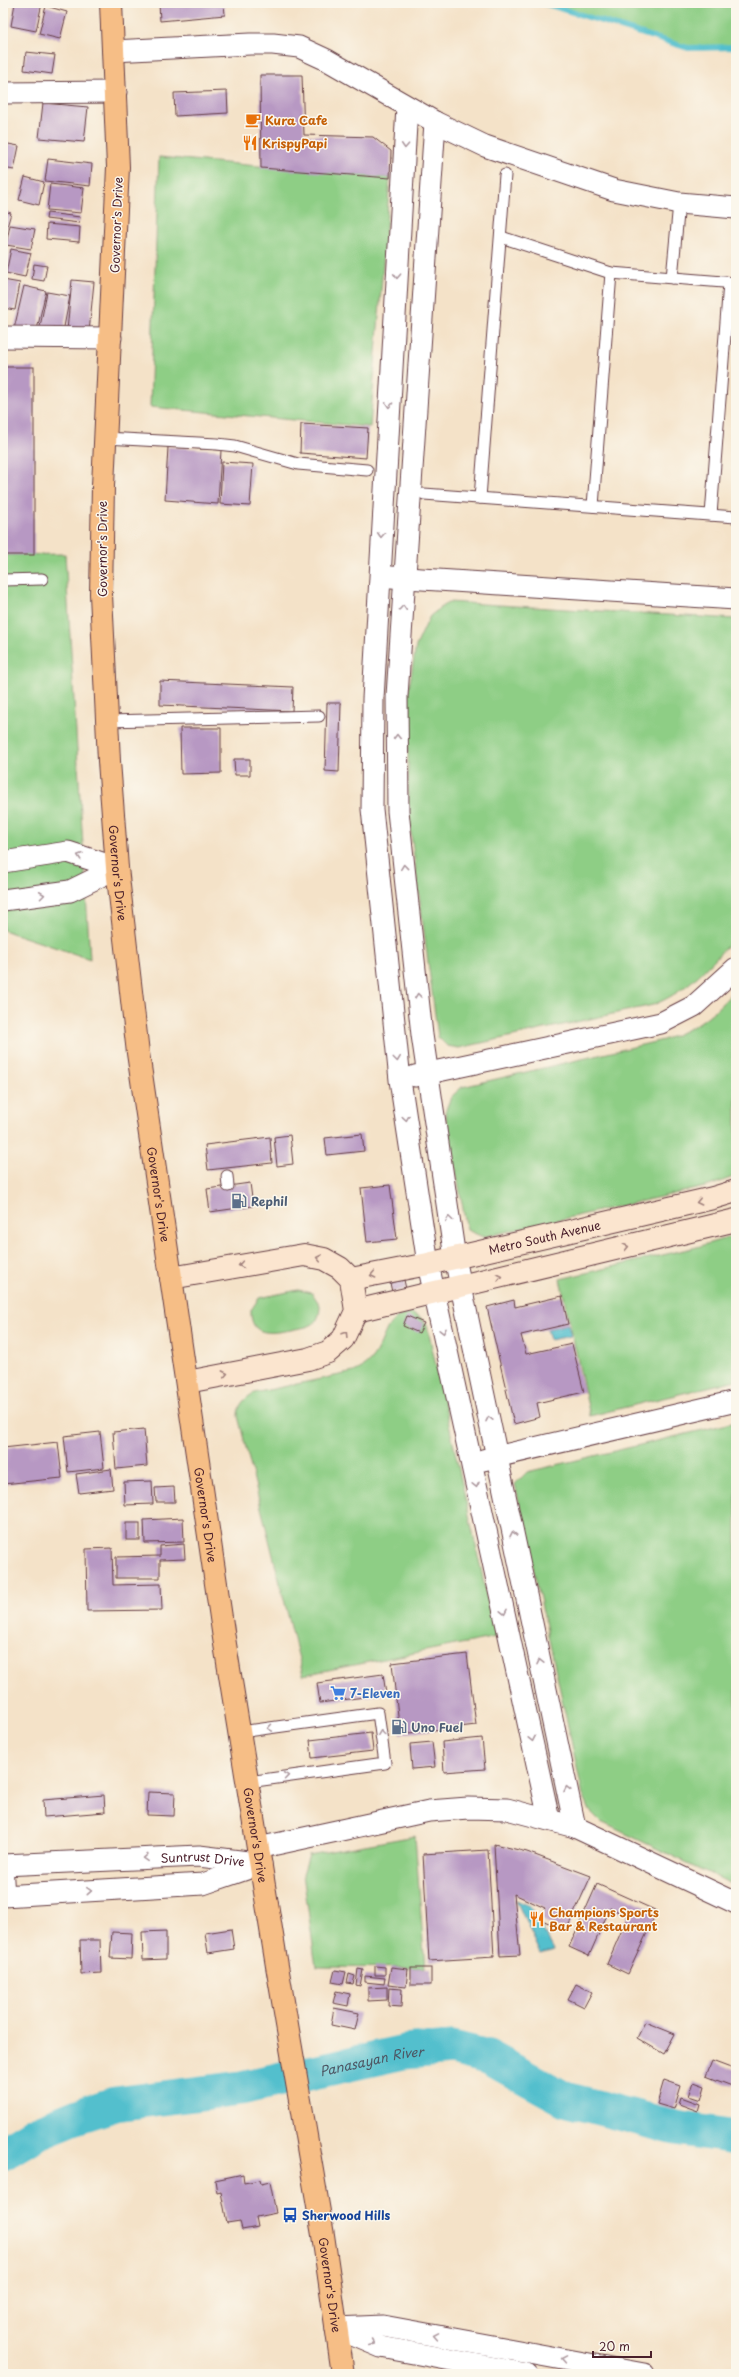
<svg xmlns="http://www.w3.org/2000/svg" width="739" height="2377" font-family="'Playpen Sans',sans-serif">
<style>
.green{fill:#8ece85;stroke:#6c7658}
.water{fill:#53bfcd;stroke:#4e6f7c}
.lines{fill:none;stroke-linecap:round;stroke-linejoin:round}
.stream{stroke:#53bfcd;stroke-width:6}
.river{stroke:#53bfcd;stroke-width:35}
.building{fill:#b798c3}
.lane-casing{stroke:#643c43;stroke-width:13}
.street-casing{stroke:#643c43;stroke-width:23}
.secondary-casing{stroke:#643c43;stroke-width:24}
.primary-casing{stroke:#643c43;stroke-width:24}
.lane{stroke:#fff;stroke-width:11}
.street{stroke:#fff;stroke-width:21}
.secondary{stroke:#fbe5cf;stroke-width:22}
.primary{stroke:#f6be86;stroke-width:22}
.oneway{stroke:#ae9aa0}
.oneway2{stroke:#a2827d}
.labels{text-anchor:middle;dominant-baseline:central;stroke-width:3;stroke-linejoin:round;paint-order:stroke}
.food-label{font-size:12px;font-weight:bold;fill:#c56008;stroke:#fbf7ec;text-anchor:start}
.street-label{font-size:12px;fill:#4a1f2b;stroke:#fbf7ec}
.service-label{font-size:12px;font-weight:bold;fill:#4e5e75;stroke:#fbf7ec;text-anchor:start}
.shop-label{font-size:12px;font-weight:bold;fill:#366cbe;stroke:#fbf7ec;text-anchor:start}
.transit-label{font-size:12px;font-weight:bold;fill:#164399;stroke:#fbf7ec;text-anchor:start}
.water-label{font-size:13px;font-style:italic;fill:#4d5764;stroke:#fbf7ec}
</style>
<rect width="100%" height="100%" fill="#fbf7ec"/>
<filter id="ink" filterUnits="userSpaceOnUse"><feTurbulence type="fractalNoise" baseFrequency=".025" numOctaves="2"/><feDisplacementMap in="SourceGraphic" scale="8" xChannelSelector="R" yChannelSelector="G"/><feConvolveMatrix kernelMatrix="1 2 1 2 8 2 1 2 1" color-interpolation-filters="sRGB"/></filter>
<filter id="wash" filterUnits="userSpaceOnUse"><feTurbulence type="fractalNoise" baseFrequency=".012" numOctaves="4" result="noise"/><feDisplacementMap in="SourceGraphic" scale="16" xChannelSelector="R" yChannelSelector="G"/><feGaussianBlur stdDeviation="0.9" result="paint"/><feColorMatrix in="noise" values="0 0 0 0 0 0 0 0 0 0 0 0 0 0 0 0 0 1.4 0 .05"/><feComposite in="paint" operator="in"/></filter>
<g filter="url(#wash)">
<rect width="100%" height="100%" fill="#f4e2c8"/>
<!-- green -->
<g class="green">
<polygon points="543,3 736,3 736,47 688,48"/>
<polygon points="159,157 390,178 370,427 150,407"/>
<polygon points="65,554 90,959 3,930 3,555"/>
<path d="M448 602 736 619V936C709 965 690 990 653 1005L459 1048 447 1046 438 1037 408 811V694L416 646 430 616Z"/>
<path d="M736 989V1176L709 1186 483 1237 467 1230 445 1112 451 1097 462 1087 663 1040C698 1027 711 1016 736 989Z"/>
<polygon points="736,1235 736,1380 590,1416 560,1279 697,1247"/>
<path d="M298 1290 312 1293 320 1305C320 1312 319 1319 313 1324 307 1328 298 1328 291 1330 272 1333 250 1338 251 1310L259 1298Z"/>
<path d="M411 1313 421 1318 427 1325 496 1637 303 1675 238 1416C238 1405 244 1399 254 1393L354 1372C391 1356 375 1317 411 1313Z"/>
<polygon points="736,1422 736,1886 601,1822 590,1811 583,1795 515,1484 527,1472"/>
<polygon points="415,1836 425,1968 316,1967 303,1874 309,1855"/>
</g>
<!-- water -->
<g class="water">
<polygon points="568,1324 571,1336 550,1340 547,1329"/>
<polygon points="516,1900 530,1906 554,1950 541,1954"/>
</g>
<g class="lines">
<!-- stream -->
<polyline class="stream" points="543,3 688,48 736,47"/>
<!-- river -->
<path class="river" id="s1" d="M3 2153 36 2133 78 2116 115 2104 241 2088 404 2052 452 2048 488 2057 565 2099 676 2128 736 2137"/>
</g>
<g id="blocks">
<!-- building -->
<g class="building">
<polygon points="15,3 42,3 36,31 11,26"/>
<polygon points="159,3 224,3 225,15 160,21"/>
<polygon points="46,6 67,12 60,39 39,34"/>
<polygon points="26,52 55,55 52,74 24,70"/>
<polygon points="260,75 302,75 304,135 373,137 391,151 390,178 261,168"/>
<polygon points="227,91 228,113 175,116 174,93"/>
<polygon points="43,103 88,107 84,142 39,138"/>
<polygon points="3,143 19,146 14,170 3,168"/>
<polygon points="48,159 92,164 90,186 45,181"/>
<polygon points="25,177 44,182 39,205 19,200"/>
<polygon points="50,184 84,188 81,213 47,210"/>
<polygon points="3,211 11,213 3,241"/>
<polygon points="47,213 80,217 79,223 46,219"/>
<polygon points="47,224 80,227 79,242 46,239"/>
<polygon points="10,225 35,229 31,249 6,245"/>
<polygon points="11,249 31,253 25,277 6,273"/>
<polygon points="34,264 47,266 44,281 32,279"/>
<polygon points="3,280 20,283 15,310 3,308"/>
<polygon points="72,280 94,282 89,332 67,330"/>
<polygon points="24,286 46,291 36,334 14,329"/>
<polygon points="47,292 70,296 63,332 40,327"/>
<rect x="3" y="367" width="31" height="188"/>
<polygon points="301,424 368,428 366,458 300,453"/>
<polygon points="168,447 221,450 218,504 165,500"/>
<polygon points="222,462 253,464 250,506 220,504"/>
<polygon points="160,681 293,687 292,711 160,705"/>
<polygon points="327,703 341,703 339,772 325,771"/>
<polygon points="180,728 221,728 221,773 181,774"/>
<polygon points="234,759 250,759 250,775 235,775"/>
<polygon points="362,1134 364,1151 327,1155 325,1138"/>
<polygon points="290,1135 293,1164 277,1166 274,1137"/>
<polygon points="270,1137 272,1163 208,1170 205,1145"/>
<polygon points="250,1183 253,1206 210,1212 207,1189"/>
<polygon points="390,1185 397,1239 367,1242 361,1188"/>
<polygon points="404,1280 406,1289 392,1292 390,1283"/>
<polygon points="562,1296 568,1324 521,1335 526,1354 572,1344 584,1392 537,1403 540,1417 514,1424 487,1307 514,1300 515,1307"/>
<polygon points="407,1316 424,1323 419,1333 403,1326"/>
<polygon points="144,1429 147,1466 116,1469 113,1432"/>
<polygon points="100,1432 104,1468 68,1472 64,1436"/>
<polygon points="58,1442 62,1478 3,1484 3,1448"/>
<polygon points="111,1469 113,1489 79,1493 76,1474"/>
<polygon points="152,1481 153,1504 125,1505 124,1482"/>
<polygon points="174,1487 175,1502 156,1502 155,1488"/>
<polygon points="183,1518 184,1542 145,1543 144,1520"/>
<rect x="126" y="1523" width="14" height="17"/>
<polygon points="184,1544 185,1559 160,1560 160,1578 116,1578 116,1557 160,1556 160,1546"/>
<polygon points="112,1548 113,1585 161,1584 162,1610 87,1611 86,1549"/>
<polygon points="467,1654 476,1725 400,1734 392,1663"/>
<polygon points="383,1674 386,1694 320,1703 317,1683"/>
<polygon points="371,1733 373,1751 312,1758 310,1740"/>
<polygon points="482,1738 485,1769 444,1772 442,1742"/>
<polygon points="432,1742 435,1767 412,1769 410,1744"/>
<polygon points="148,1792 175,1793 174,1816 147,1815"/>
<polygon points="104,1795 105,1812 44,1817 43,1800"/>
<polygon points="494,1844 527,1852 591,1876 566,1931 540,1919 545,1908 514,1894 520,1955 500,1956"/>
<polygon points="488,1850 494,1957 429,1961 423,1854"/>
<polygon points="597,1884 657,1911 628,1974 607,1964 628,1916 610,1908 589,1956 569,1947"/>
<polygon points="231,1929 234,1949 208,1953 205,1933"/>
<polygon points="166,1931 166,1959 143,1960 142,1932"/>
<polygon points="112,1932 132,1933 131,1959 110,1958"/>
<polygon points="80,1940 100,1940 101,1973 81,1974"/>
<polygon points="375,1966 385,1967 385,1975 375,1975"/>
<polygon points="391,1967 408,1969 406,1987 388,1985"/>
<rect x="411" y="1968" width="20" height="17"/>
<polygon points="358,1969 363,1970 360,1986 356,1985"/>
<polygon points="335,1970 346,1972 343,1984 332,1982"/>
<polygon points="349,1974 355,1976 353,1984 347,1983"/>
<polygon points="365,1976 385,1978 384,1984 365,1982"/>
<polygon points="576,1984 592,1992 584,2007 568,1999"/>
<polygon points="387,1987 387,2000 368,2001 368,1988"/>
<polygon points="389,1988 402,1989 401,2007 388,2006"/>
<polygon points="336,1991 350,1994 348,2006 333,2003"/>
<polygon points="334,2008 359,2013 355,2030 331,2025"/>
<polygon points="645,2022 675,2034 664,2054 637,2038"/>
<polygon points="712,2061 736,2070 732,2086 706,2076"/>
<polygon points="664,2080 681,2086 674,2109 657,2104"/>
<polygon points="694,2082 705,2086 701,2100 689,2096"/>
<polygon points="681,2097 700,2104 698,2111 679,2104"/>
<polygon points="243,2174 244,2183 260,2180 261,2184 270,2182 276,2213 256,2217 258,2227 242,2230 240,2221 227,2223 221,2192 217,2193 215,2180"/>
</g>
</g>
</g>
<g filter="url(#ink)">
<use href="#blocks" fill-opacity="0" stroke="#643c43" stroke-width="1"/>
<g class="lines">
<defs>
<g id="lane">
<polyline points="501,237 611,273 736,283"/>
<polyline points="672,278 679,203"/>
<polyline points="105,438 217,444 235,446 298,464 367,470"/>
<polyline points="424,494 736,517"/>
<polyline points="480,498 505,175"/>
<polyline points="593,506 611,273"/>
<polyline points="711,515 729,283"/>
<polyline points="3,580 42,579"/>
<polyline points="107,721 319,716"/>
<polyline points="227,1176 228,1186"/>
<polyline points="240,1732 378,1713 385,1763 248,1782"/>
<polyline points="7,1865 9,1896"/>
</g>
<g id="street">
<polyline points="113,51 250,44 273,44 299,47 327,60 435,122 485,146 614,190 679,203 736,208"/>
<polyline points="3,93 116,92"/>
<polyline points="407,107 373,699 372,809 400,1080 428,1264 549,1819"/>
<polyline points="435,122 397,696 398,811 422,1035 455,1258 575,1827"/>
<polyline points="3,337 111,338"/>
<polyline points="391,577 736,599"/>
<polyline points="3,862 68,852 117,868"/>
<polyline points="3,900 70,891 117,868"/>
<polyline points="415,1076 661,1023 694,1006 736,968"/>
<polyline points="483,1460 736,1401"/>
<polyline points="258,1848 429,1811 468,1808 507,1809 575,1827 736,1903"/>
<path id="s2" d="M3 1865 199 1856 256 1863"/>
<polyline points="3,1896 203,1884 261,1864"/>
<polyline points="336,2328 383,2326 644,2374"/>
<polyline points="341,2330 381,2347 527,2374"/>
</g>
<g id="secondary">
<polyline points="171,1278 304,1255 324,1259 340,1268 351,1279 356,1311 343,1339 328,1352 308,1359 187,1382"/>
<path id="s3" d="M351 1279 428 1264 713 1198 736 1191"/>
<polyline points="356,1311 736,1220"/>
</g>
<g id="primary">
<path id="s4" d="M111 3 118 167 103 486 101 594 109 761 117 868 138 1053 224 1638 277 1966 323 2235 343 2374"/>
</g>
</defs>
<!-- lane casing -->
<use href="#lane" class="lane-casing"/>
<!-- street casing -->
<use href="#street" class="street-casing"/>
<!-- secondary casing -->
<use href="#secondary" class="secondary-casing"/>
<!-- primary casing -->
<use href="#primary" class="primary-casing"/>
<!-- lane -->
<use href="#lane" class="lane"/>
<!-- street -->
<use href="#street" class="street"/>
<!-- secondary -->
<use href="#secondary" class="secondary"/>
<!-- primary -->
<use href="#primary" class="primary"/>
</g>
<!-- one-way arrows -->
<defs><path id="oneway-chevron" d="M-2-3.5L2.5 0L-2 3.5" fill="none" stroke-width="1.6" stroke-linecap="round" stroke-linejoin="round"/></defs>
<g class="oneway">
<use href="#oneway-chevron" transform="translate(405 146) rotate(93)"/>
<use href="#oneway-chevron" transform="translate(397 276) rotate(93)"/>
<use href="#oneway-chevron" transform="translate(389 405) rotate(93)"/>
<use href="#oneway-chevron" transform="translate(381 535) rotate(93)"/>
<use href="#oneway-chevron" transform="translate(403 608) rotate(-86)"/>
<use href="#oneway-chevron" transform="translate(397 737) rotate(-91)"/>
<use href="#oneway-chevron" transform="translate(80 856) rotate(-162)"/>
<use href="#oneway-chevron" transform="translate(404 867) rotate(-96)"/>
<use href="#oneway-chevron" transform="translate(42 895) rotate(-7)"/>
<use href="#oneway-chevron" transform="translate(418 996) rotate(-96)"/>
<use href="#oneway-chevron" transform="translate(397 1059) rotate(83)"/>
<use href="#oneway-chevron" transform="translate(406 1118) rotate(81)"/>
<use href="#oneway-chevron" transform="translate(449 1219) rotate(-98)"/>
<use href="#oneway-chevron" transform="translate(443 1331) rotate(78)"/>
<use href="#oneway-chevron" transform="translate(489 1419) rotate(-102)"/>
<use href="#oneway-chevron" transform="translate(476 1485) rotate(78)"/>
<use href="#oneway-chevron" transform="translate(513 1534) rotate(-102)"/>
<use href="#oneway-chevron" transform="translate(504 1612) rotate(78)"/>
<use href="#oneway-chevron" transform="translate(540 1662) rotate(-102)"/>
<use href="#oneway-chevron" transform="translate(270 1728) rotate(172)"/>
<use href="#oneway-chevron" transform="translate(381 1733) rotate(-98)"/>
<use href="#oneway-chevron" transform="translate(532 1739) rotate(78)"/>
<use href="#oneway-chevron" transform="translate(286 1776) rotate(-8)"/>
<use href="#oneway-chevron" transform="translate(567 1789) rotate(-102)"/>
<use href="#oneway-chevron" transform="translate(146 1858) rotate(177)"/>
<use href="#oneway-chevron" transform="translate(89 1891) rotate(-4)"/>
<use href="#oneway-chevron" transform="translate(436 2336) rotate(-170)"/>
<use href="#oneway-chevron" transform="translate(372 2343) rotate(23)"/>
<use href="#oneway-chevron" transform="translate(564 2359) rotate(-170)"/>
</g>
<g class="oneway2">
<use href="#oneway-chevron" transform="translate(699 1202) rotate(167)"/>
<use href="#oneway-chevron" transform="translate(626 1247) rotate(-13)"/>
<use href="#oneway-chevron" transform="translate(319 1258) rotate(-168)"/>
<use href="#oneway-chevron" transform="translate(241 1265) rotate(170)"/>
<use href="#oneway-chevron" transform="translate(373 1275) rotate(168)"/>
<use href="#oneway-chevron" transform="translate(499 1277) rotate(-13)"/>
<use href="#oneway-chevron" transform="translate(345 1334) rotate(-58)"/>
<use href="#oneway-chevron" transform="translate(225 1374) rotate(-11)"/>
</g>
</g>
<!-- icons -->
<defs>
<symbol id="cafe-bare" viewBox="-9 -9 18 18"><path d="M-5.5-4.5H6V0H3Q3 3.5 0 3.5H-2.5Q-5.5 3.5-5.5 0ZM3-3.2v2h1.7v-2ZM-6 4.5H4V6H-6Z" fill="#e8710a" stroke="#fbf7ec" stroke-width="2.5" paint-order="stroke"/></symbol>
<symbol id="restaurant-bare" viewBox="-9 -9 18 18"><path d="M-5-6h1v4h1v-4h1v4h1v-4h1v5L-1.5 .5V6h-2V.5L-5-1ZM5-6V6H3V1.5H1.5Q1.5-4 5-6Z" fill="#e8710a" stroke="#fbf7ec" stroke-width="2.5" paint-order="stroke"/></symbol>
<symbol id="fuel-bare" viewBox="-9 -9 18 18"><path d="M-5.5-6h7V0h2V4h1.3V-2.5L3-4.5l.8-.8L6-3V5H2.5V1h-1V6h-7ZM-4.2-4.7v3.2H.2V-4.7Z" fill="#5c6f8a" stroke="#fbf7ec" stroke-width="2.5" paint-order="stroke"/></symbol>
<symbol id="supermarket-bare" viewBox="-9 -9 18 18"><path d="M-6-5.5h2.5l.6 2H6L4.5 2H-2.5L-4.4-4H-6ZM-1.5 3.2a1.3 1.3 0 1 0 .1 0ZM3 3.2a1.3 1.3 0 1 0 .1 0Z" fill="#3f7fe0" stroke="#fbf7ec" stroke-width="2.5" paint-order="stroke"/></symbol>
<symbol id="bus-bare" viewBox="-9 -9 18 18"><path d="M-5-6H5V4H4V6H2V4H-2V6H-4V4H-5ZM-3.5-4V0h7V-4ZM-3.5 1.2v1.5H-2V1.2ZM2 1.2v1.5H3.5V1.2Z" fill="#1a4fb4" stroke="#fbf7ec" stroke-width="2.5" paint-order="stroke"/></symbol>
</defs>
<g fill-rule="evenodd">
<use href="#cafe-bare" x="242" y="109" width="22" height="22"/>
<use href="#restaurant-bare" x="239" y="132" width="22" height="22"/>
<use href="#fuel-bare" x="228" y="1190" width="22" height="22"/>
<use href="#supermarket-bare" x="327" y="1682" width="22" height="22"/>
<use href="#fuel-bare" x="388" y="1716" width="22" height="22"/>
<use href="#restaurant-bare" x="526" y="1908" width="22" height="22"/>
<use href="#bus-bare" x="279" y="2204" width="22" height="22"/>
</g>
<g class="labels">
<!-- food labels -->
<g class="food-label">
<text x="265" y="120">Kura Cafe</text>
<text x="262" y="143">KrispyPapi</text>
<text x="549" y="1912">Champions Sports<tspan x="549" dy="14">Bar &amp; Restaurant</tspan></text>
</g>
<!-- street labels -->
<g class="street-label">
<text transform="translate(116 225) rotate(-88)">Governor's Drive</text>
<text transform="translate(102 549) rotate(-90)">Governor's Drive</text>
<text stroke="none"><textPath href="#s4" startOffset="871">Governor's Drive</textPath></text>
<text stroke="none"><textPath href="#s4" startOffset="1195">Governor's Drive</textPath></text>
<text stroke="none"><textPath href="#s3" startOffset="198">Metro South Avenue</textPath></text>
<text stroke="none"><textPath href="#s4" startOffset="1519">Governor's Drive</textPath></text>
<text stroke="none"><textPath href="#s4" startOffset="1843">Governor's Drive</textPath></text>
<text stroke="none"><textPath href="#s2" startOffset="200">Suntrust Drive</textPath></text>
<text stroke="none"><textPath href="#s4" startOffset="2299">Governor's Drive</textPath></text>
</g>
<!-- service labels -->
<g class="service-label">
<text x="251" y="1201">Rephil</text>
<text x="411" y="1727">Uno Fuel</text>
</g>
<!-- shop labels -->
<g class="shop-label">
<text x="350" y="1693">7-Eleven</text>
</g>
<!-- transit labels -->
<g class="transit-label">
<text x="302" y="2215">Sherwood Hills</text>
</g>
<!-- water labels -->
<g class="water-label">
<text stroke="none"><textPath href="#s1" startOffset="383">Panasayan River</textPath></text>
</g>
</g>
<!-- margin -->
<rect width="739" height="2377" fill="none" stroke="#fbf7ec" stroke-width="16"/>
<!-- scale -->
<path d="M593 2351v6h58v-6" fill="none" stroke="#4a1f2b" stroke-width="2"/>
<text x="599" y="2351" font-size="12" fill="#4a1f2b" stroke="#fbf7ec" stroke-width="3" paint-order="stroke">20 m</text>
</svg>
